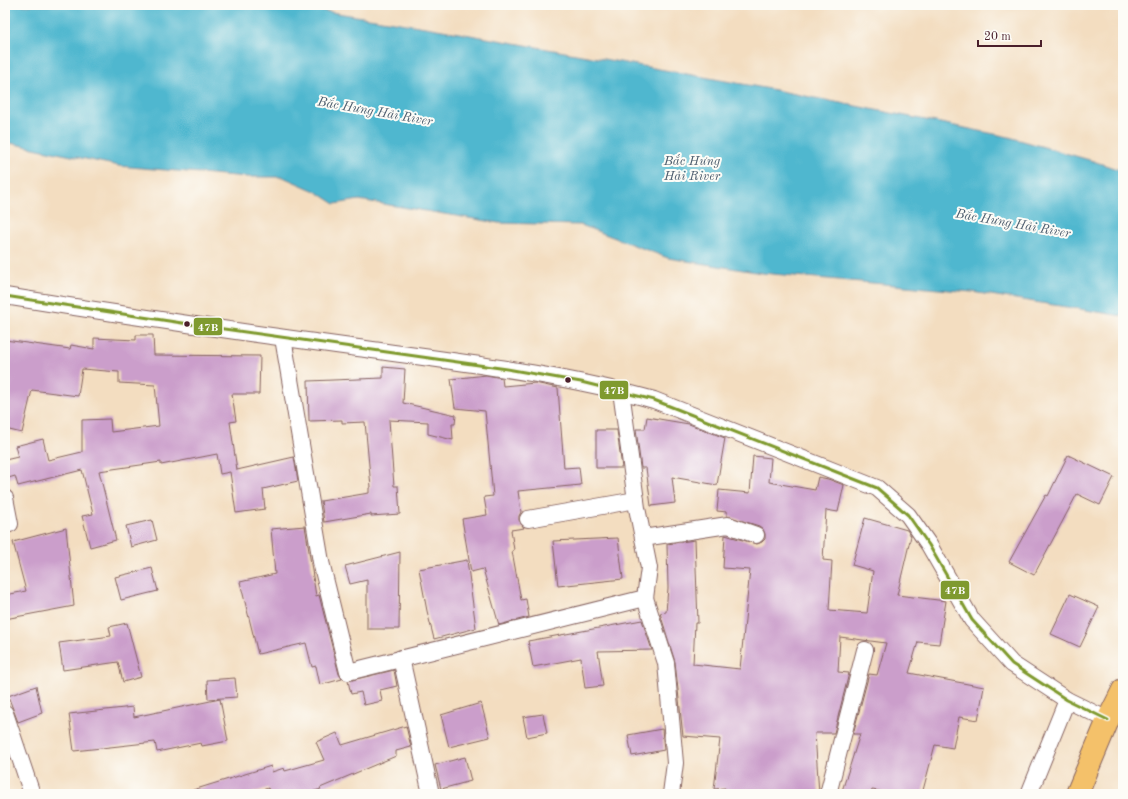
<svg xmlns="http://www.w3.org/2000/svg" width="1128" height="799" font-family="'Old Standard TT',serif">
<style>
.water{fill:#50b7cf;stroke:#4d6b7d}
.building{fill:#cb9ecb}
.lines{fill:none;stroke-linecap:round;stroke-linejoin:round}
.minor-casing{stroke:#85625f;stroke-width:18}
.primary-casing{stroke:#85625f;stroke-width:24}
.minor{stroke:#fff;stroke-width:16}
.primary{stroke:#f4c16a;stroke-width:22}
.bus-1-casing{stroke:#fdfcf7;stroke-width:6}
.bus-1{stroke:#7f9a2f;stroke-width:3}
.bus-dot{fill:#4a1f2b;stroke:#fdfcf7;stroke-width:1.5}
.labels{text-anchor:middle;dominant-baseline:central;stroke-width:4;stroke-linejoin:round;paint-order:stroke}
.water-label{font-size:13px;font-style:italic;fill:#4c5c6d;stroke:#fdfcf7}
.line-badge{stroke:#fdfcf7;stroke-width:1.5}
.badge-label{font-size:11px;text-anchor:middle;font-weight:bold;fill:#fff}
</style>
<rect width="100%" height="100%" fill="#fdfcf7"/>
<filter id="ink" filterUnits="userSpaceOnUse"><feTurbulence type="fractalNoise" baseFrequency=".025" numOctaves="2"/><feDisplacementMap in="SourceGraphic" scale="8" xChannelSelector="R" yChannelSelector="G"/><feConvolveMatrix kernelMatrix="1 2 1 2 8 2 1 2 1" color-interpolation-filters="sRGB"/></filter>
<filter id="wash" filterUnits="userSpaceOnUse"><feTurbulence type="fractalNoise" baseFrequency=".012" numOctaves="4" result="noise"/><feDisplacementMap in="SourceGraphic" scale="16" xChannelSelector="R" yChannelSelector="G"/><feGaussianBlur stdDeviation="0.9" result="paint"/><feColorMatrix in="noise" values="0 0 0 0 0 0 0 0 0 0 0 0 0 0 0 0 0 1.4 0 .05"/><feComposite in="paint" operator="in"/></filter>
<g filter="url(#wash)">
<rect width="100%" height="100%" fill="#f3ddc0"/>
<!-- water -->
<polygon class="water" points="5,5 287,5 431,28 770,89 906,116 1009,137 1093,161 1123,171 1123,316 972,292 762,273 668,258 581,225 499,223 359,200 335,204 315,191 283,177 247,177 119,166 5,142"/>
<g id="blocks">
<!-- building -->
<g class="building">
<polygon points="136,335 153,335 154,355 260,356 259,394 232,394 236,421 230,422 237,470 294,457 298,481 263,489 265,509 236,513 230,472 220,474 217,454 161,465 161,462 99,471 116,540 90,547 82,516 93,514 82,470 18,486 15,476 5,479 5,460 18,457 15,446 43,439 48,460 82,452 82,420 110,419 111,432 159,426 155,385 119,383 119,372 82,369 78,396 32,390 22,433 5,429 5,340 70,349 71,345 94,349 94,338 136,340"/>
<polygon points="383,367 405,369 403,403 456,415 455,424 452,424 453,440 428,434 428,422 389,420 394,486 398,486 400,514 371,516 371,514 324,522 321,501 369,493 369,488 371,487 365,422 342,423 342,420 309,421 308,381 383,378"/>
<polygon points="486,375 502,378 503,386 535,383 558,388 564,468 579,467 581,485 518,491 521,512 519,516 519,520 524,528 511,530 514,550 512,551 521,600 526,599 529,617 499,625 483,569 471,572 462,519 487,515 484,497 493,496 485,411 455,408 451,379"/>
<polygon points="647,417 689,424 725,438 717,485 672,477 675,503 651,506 646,468 641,468 636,429 645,429"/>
<polygon points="596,430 617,430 622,468 596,468"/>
<polygon points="1068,455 1114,477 1100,505 1077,494 1034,575 1009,562 1046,495 1048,496"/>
<polygon points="753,456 771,458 769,482 815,490 818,477 828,479 844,485 838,512 826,510 823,560 832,561 829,610 867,613 873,571 852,565 865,518 907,530 911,536 897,595 946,601 939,644 918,642 909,673 984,687 978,720 959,717 953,748 935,745 922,794 896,794 872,790 871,794 841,794 860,734 853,734 869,674 877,675 886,643 840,637 838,672 849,673 834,733 815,733 819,794 725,794 725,788 714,789 720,739 683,736 675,662 660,613 666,612 668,588 667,544 695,540 698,623 695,623 693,664 740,669 750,570 723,568 725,535 757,544 762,542 765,539 765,534 763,529 759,526 727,516 727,512 717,511 719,490 750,493"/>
<polygon points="152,520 157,540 131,547 126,526"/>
<polygon points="305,526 316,596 319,595 339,674 342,679 320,685 316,666 312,667 306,643 258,654 240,582 275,574 271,529"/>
<polygon points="66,528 74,606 5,619 5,595 26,591 13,542"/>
<polygon points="618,538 623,579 558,586 553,541"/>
<polygon points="400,552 399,629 367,629 367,580 350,584 345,566"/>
<polygon points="467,560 476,628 434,639 427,611 419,569"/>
<polygon points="152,568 158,591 121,600 115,577"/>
<polygon points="1070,594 1099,607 1080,647 1051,634"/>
<polygon points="642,620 652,650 598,651 603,686 585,688 581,658 533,667 528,641"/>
<polygon points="127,623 141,677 123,682 118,662 63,670 59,643 111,636 109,627"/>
<polygon points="394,670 397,686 380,690 382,701 364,705 361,692 351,694 348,681"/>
<polygon points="235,678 237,697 208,699 207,680"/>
<polygon points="36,686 42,713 18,722 8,696"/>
<polygon points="220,699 228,741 202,746 201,743 157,752 155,742 74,751 69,714 133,707 134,717"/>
<polygon points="481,703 490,737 449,747 441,715"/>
<polygon points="543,714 547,733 527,737 523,717"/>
<polygon points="406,726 411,747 396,751 396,756 320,788 321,789 305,794 270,794 268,788 250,794 193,794 193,790 271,766 272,772 284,768 285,771 324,760 316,742 337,733 342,745"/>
<polygon points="662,729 664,750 632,756 628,735"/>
<polygon points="465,757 471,781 441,789 435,765"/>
</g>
</g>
</g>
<g filter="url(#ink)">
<use href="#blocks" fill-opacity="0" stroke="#85625f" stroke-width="1"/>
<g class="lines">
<defs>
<g id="minor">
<path d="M5 296C123 315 240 332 358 348 457 362 558 373 654 400L877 488 908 515 929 545 972 620 1012 664 1067 700 1108 720"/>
<polyline points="283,338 321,562 348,672 645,598 649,568 637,508 621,391"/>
<polyline points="5,498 10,524"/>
<polyline points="528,519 636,500"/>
<polyline points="643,538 728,525 756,535"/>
<polyline points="645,598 666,663 675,763 671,794"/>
<polyline points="401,658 431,794"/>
<polyline points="5,713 32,794"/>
<polyline points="828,794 865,650"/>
<polyline points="1029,794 1067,700"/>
</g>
<polyline id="primary" points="1077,794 1108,720 1123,690"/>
</defs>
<!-- minor casing -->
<use href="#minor" class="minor-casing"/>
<!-- primary casing -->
<use href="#primary" class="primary-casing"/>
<!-- minor -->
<use href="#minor" class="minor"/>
<!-- primary -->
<use href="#primary" class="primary"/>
<defs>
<polyline id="bus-1" points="5,296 182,323 507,369 581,382 654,400 877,488 908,515 929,545 972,620 1012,664 1067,700 1108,720"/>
</defs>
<!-- bus-1 casing -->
<use href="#bus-1" class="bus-1-casing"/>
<!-- bus-1 -->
<use href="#bus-1" class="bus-1"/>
</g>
</g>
<!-- markers -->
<g class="bus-dot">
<circle cx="187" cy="324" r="3.5"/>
<circle cx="568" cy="380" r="3.5"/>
</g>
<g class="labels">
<!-- water labels -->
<g class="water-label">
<text transform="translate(375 112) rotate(10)">Bắc Hưng Hải River</text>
<text x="692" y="161">Bắc Hưng<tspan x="692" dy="15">Hải River</tspan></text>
<text transform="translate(1013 224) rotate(10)">Bắc Hưng Hải River</text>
</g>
</g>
<g class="line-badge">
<rect x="193" y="317" width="30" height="19" rx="4" fill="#7f9a2f"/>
<rect x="599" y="380" width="30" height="20" rx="4" fill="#7f9a2f"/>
<rect x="940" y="580" width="30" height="20" rx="4" fill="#7f9a2f"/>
</g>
<g class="badge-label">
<text x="208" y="331">47B</text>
<text x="614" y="394">47B</text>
<text x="955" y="594">47B</text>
</g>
<!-- margin -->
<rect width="1128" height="799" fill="none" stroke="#fdfcf7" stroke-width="20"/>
<!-- scale -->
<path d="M978 40v6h63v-6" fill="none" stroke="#4a1f2b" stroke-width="2"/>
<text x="984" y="40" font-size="12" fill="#4a1f2b" stroke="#fdfcf7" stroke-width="3" paint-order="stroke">20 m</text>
</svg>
